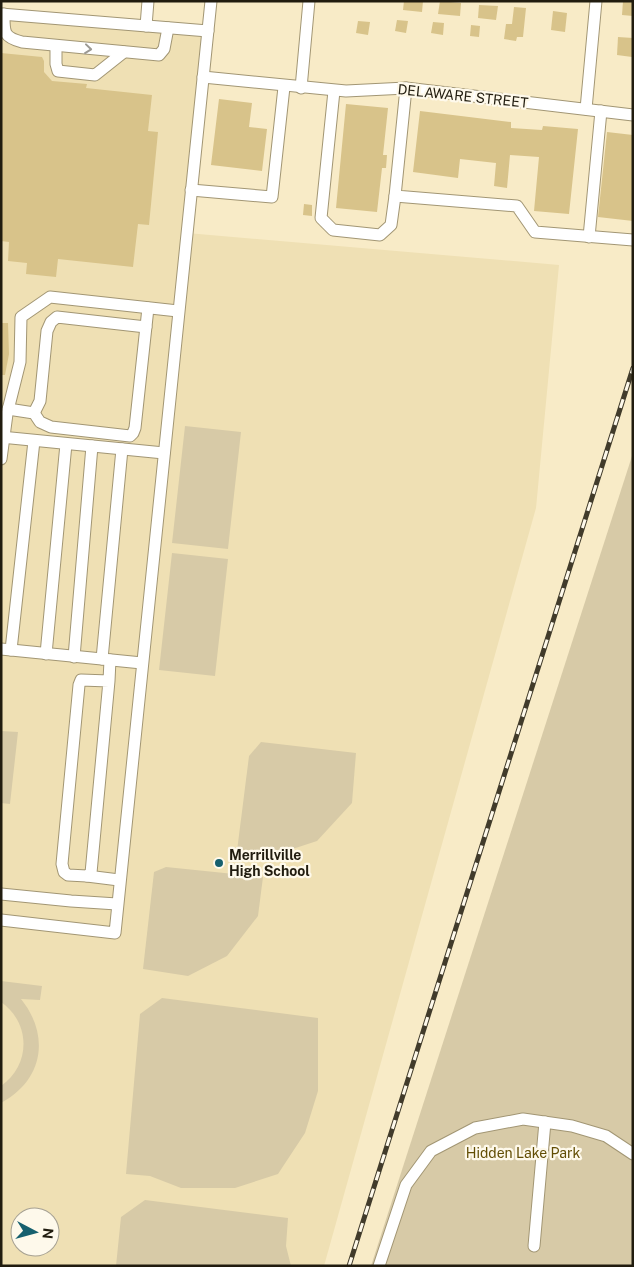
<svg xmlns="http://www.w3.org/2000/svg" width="634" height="1267" font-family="'Public Sans',sans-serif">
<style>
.built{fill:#efe0b4;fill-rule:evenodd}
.green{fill:#d7caa7}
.building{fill:#d8c38a}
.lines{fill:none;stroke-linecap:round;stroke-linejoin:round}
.minor-casing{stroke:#a29674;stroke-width:13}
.minor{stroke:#fff;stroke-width:11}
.rail-casing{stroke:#413b2b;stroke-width:5}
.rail{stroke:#fef9eb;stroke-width:3;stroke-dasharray:9;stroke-linecap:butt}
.oneway{stroke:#9b9993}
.poi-dot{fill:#16606e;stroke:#fef9eb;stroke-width:2}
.labels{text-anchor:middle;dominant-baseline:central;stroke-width:4.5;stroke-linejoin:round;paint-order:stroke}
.street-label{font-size:14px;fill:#211c0f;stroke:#fef9eb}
.poi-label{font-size:14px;font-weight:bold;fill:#211c0f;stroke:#fef9eb;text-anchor:start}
.park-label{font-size:14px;fill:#624d03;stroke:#fef9eb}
</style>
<rect width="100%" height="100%" fill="#f8ebc7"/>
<!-- built -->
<path class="built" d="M1 14 208 31 187 233 559 265 536 508 324 1266H1ZM20 1217H50V1247H20Z"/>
<!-- green -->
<g class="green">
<polygon points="185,426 241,432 228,549 172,543"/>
<polygon points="633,453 633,1266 371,1266"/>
<polygon points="172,553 228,559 215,676 159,670"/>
<polygon points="1,731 18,732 10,804 1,803"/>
<polygon points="261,742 356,753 352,803 317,841 271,856 237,851 249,756"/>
<polygon points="166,867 263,877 258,916 227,956 188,976 143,969 154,872"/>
<path d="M1 981 42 986 40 1000 21 999C50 1035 44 1080 1 1103V1086C31 1065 31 1023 1 1002Z"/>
<polygon points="162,998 318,1018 318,1091 305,1133 278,1174 235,1188 181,1188 150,1176 126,1174 140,1014"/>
<polygon points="145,1200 288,1218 286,1246 291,1266 116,1266 121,1217"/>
</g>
<!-- building -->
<g class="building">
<polygon points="404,1 423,1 422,12 403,10"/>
<polygon points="440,1 461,3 460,16 438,14"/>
<polygon points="623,1 633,1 633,16 622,15"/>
<polygon points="479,5 498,6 496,20 478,18"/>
<polygon points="514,7 526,8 523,37 517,37 516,41 504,39 506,24 512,24"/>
<polygon points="553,11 567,13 565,32 551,30"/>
<polygon points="397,20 408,21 406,33 395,31"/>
<polygon points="358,21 370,22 368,35 356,33"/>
<polygon points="433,22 444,23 443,35 431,33"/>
<polygon points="471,25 480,26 479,37 470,36"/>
<polygon points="618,37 633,38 632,57 617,55"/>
<polygon points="1,53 42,57 44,61 44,72 52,81 87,84 86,88 152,95 148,131 158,132 149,225 138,224 133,267 58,259 56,277 26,274 27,263 8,261 9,242 1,241"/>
<polygon points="219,99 252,103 249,127 267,129 262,171 211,165"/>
<polygon points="346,104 388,108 383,155 387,155 386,168 382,168 377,212 336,208"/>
<polygon points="420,111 511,122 511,128 542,130 543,126 578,129 569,214 534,211 539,157 510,155 507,188 494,186 496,163 460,159 458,178 413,172"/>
<polygon points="607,132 633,135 633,221 598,217"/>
<polygon points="304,204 312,205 312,216 303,215"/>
<polygon points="1,323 8,323 9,354 5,375 1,375"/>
</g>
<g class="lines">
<defs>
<g id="minor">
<polyline points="1,14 208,31"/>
<path d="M4 14C4 32 3 37 22 42L159 55 164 49 168 28"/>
<polyline points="146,26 148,1"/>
<polyline points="56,46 56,64 58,71 95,75 124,52"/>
<polyline points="203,77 346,91 406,88 633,115"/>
<polyline points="301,88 309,1"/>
<polyline points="406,88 395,196 517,206 535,232 633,240"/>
<polyline points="334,91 321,218 333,230 380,235 391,225 395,196"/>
<polyline points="586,109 596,1"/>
<polyline points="191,190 272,197 284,87"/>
<polyline points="589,237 601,111"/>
<polyline points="8,409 34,413 40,422 51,427 130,436 133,433 135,428 148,308"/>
<polyline points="34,413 40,401 47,331 51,322 57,317 146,327"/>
<polyline points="1,437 164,453"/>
<polyline points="1,459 7,414 20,362 21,317 50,297 178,311"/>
<polyline points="1,649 142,663"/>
<polyline points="11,650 34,441"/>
<polyline points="46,654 66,444"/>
<polyline points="74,657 92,446"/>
<polyline points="102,659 122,449"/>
<polyline points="109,681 81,680 79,685 62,864 64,872 68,875 87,876 91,873 109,681 110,660"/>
<polyline points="87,876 119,880"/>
<polyline points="1,894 71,901 117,904"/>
<polyline points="1,920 115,933 211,1"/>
<polyline points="534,1246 545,1122"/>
<polyline points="379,1266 406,1185 431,1151 475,1128 523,1119 572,1126 606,1136 633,1154"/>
</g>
</defs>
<!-- minor casing -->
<use href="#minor" class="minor-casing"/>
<!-- minor -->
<use href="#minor" class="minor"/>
<defs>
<polyline id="rail" points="349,1266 633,368"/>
</defs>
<!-- rail casing -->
<use href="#rail" class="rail-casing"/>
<!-- rail -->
<use href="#rail" class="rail"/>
</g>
<!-- one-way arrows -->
<defs><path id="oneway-chevron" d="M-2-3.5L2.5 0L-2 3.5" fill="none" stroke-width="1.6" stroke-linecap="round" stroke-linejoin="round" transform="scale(1.25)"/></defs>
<use class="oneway" href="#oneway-chevron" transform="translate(88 49) rotate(6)"/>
<!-- markers -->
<circle class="poi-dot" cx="219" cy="863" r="5"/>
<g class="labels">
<!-- street labels -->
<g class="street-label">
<text transform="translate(463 96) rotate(6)">DELAWARE STREET</text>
</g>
<!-- poi labels -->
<g class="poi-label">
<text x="229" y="855">Merrillville<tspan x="229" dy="16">High School</tspan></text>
</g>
<!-- park labels -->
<g class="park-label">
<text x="523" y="1153">Hidden Lake Park</text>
</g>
</g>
<!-- border -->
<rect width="634" height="1267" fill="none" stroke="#211c0f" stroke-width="5"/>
<!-- north arrow -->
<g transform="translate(35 1232) rotate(96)"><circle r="24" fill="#fef9eb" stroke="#a6a193"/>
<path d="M0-4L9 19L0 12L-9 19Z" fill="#16606e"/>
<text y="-8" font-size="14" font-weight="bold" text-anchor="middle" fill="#211c0f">N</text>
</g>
</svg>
